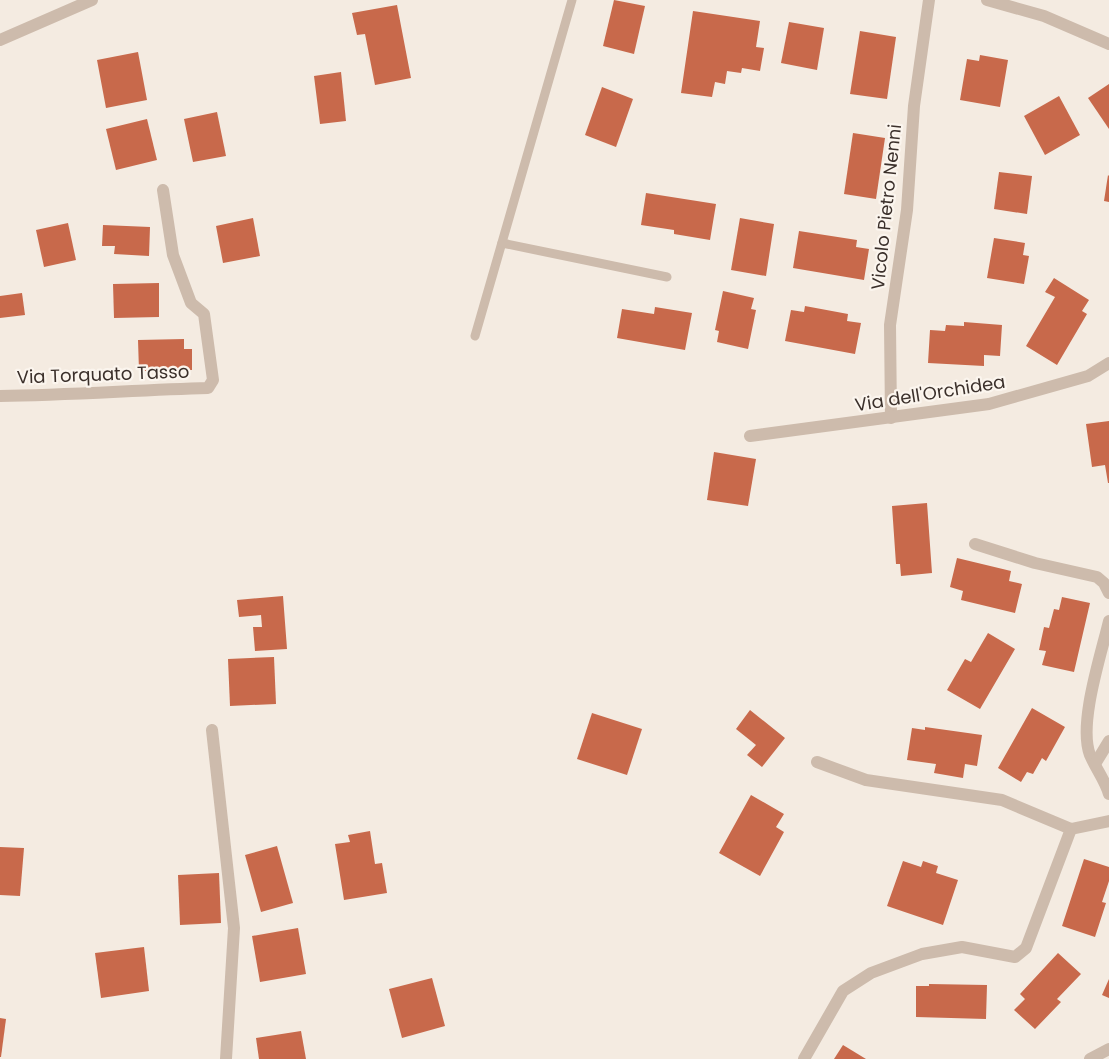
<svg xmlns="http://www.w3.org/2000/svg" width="1109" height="1059" font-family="Poppins,sans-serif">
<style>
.building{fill:#c8694b}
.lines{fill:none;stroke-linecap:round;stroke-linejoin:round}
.service{stroke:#cdbbac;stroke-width:9}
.minor{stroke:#cdbbac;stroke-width:12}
.labels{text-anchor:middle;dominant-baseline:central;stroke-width:4.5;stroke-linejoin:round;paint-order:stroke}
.street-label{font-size:18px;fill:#3b302b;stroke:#fbf5ee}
</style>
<rect width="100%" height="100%" fill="#f4ebe1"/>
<!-- building -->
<g class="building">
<polygon points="614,0 645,6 634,54 603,46"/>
<polygon points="397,5 411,78 375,85 365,34 357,35 352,13"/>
<polygon points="693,11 760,21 756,47 764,48 760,71 742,68 741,73 727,71 725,84 715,82 712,97 681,93"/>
<polygon points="789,22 824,28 817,70 781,63"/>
<polygon points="860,31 896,37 887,99 850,94"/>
<polygon points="138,52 147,100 106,108 97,60"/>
<polygon points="980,55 1008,60 1000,107 960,100 967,59 979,61"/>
<polygon points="341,72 346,121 320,124 314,76"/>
<polygon points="1109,84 1109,129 1088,98"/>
<polygon points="602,87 633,99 616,147 585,135"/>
<polygon points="1059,96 1080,135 1045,155 1024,116"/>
<polygon points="217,112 226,156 193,162 184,119"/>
<polygon points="147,119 157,160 116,170 106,129"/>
<polygon points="853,133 885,138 876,199 844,194"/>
<polygon points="999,172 1032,176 1027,214 994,209"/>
<polygon points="1108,175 1109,176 1109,202 1104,201"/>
<polygon points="646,193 716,204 710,240 674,234 674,230 641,225"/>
<polygon points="253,218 260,256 223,263 216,226"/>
<polygon points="740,218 774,224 766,276 731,270"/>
<polygon points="68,223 76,260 44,267 36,230"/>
<polygon points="103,225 150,227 149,256 114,254 115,246 102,246"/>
<polygon points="799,231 857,240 856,247 869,249 864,280 793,268"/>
<polygon points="994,238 1025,243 1023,255 1029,256 1024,284 987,278"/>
<polygon points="1054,278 1089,300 1082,311 1087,314 1057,365 1026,346 1055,297 1045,292"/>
<polygon points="159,283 159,317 114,318 113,284"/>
<polygon points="723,291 754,298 751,309 756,310 748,349 717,342 719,331 715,330"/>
<polygon points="22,293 25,315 0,318 0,296"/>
<polygon points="805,306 848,314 847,321 861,323 855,354 785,341 791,310 804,312"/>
<polygon points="655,307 692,313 685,350 617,338 622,309 654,314"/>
<polygon points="964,322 1002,325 1000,356 984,355 984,366 928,363 930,330 945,331 946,325 964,326"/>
<polygon points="184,339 184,349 192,349 192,370 139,371 138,340"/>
<polygon points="1109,421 1109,483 1108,483 1105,465 1092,467 1086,424"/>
<polygon points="714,452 756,459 748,506 707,500"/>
<polygon points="927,503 932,573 901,576 900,564 896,564 892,506"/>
<polygon points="957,558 1011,571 1009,581 1022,584 1015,613 961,600 963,591 950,587"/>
<polygon points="283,596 287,649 255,651 253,627 262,627 261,615 239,617 237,600"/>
<polygon points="1062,597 1090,603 1074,672 1042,665 1046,651 1039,650 1044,627 1049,628 1054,609 1059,610"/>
<polygon points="988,633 1015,649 980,709 947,690 965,659 971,662"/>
<polygon points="274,657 276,704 230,706 228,659"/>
<polygon points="1032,708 1065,727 1046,761 1042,758 1033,774 1027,772 1021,782 998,768"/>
<polygon points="750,710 785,738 762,767 747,755 756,745 736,729"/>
<polygon points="592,713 642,729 627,775 577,759"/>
<polygon points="925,727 982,735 977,766 965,764 963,778 934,773 936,764 907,760 912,728 925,730"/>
<polygon points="751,795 784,814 776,827 784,832 760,876 719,853"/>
<polygon points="370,831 375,864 382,863 387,893 344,900 335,844 350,842 348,835"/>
<polygon points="277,846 293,903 261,912 245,855"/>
<polygon points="0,847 24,848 20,896 0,895"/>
<polygon points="1084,859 1109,867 1109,881 1102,902 1106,903 1095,937 1062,926"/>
<polygon points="903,861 921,867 923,861 938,866 936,873 958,880 943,925 887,906"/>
<polygon points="219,873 221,923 180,925 178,875"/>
<polygon points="298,928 306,974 260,982 252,936"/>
<polygon points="144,947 149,991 101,998 95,953"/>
<polygon points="1058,953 1081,974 1057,999 1061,1002 1035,1029 1014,1010 1025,999 1020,994"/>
<polygon points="432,978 445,1026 402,1038 389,989"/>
<polygon points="1109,979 1109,998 1102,995"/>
<polygon points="929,984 987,985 986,1019 916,1017 916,986 929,986"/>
<polygon points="0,1018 6,1019 1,1057 0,1057"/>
<polygon points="301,1031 306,1059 259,1059 256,1038"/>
<polygon points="843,1045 866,1059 834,1059"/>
</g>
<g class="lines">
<!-- service -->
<g class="service">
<polyline points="502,243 667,277"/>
<polyline points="475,336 572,0"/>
</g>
<!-- minor -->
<g class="minor">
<polyline points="987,0 1044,16 1109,44"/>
<polyline points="0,40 92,0"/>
<path d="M0 396C69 395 138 390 208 388L213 380 204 314 191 303 173 255 163 190"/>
<polyline points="891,418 890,325 907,210 914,106 929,0"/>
<polyline points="750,436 989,404 1088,376 1109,363"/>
<polyline points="975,544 1035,563 1097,577 1104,583 1109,593"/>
<path d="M1109 621C1101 655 1078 724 1090 755 1096 769 1105 780 1109 794"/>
<polyline points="212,730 234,928 226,1059"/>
<polyline points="817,762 866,780 1002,800 1071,829 1109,821"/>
<polyline points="1095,764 1109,741"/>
<polyline points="804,1059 843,991 871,973 922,954 962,947 1015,957 1026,948 1071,829"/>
<polyline points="1090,1059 1109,1049"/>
</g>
</g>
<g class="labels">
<!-- street labels -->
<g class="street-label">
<text transform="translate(886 207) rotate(-84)">Vicolo Pietro Nenni</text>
<text transform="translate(103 374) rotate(-2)">Via Torquato Tasso</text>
<text transform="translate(930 393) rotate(-9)">Via dell'Orchidea</text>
</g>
</g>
</svg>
